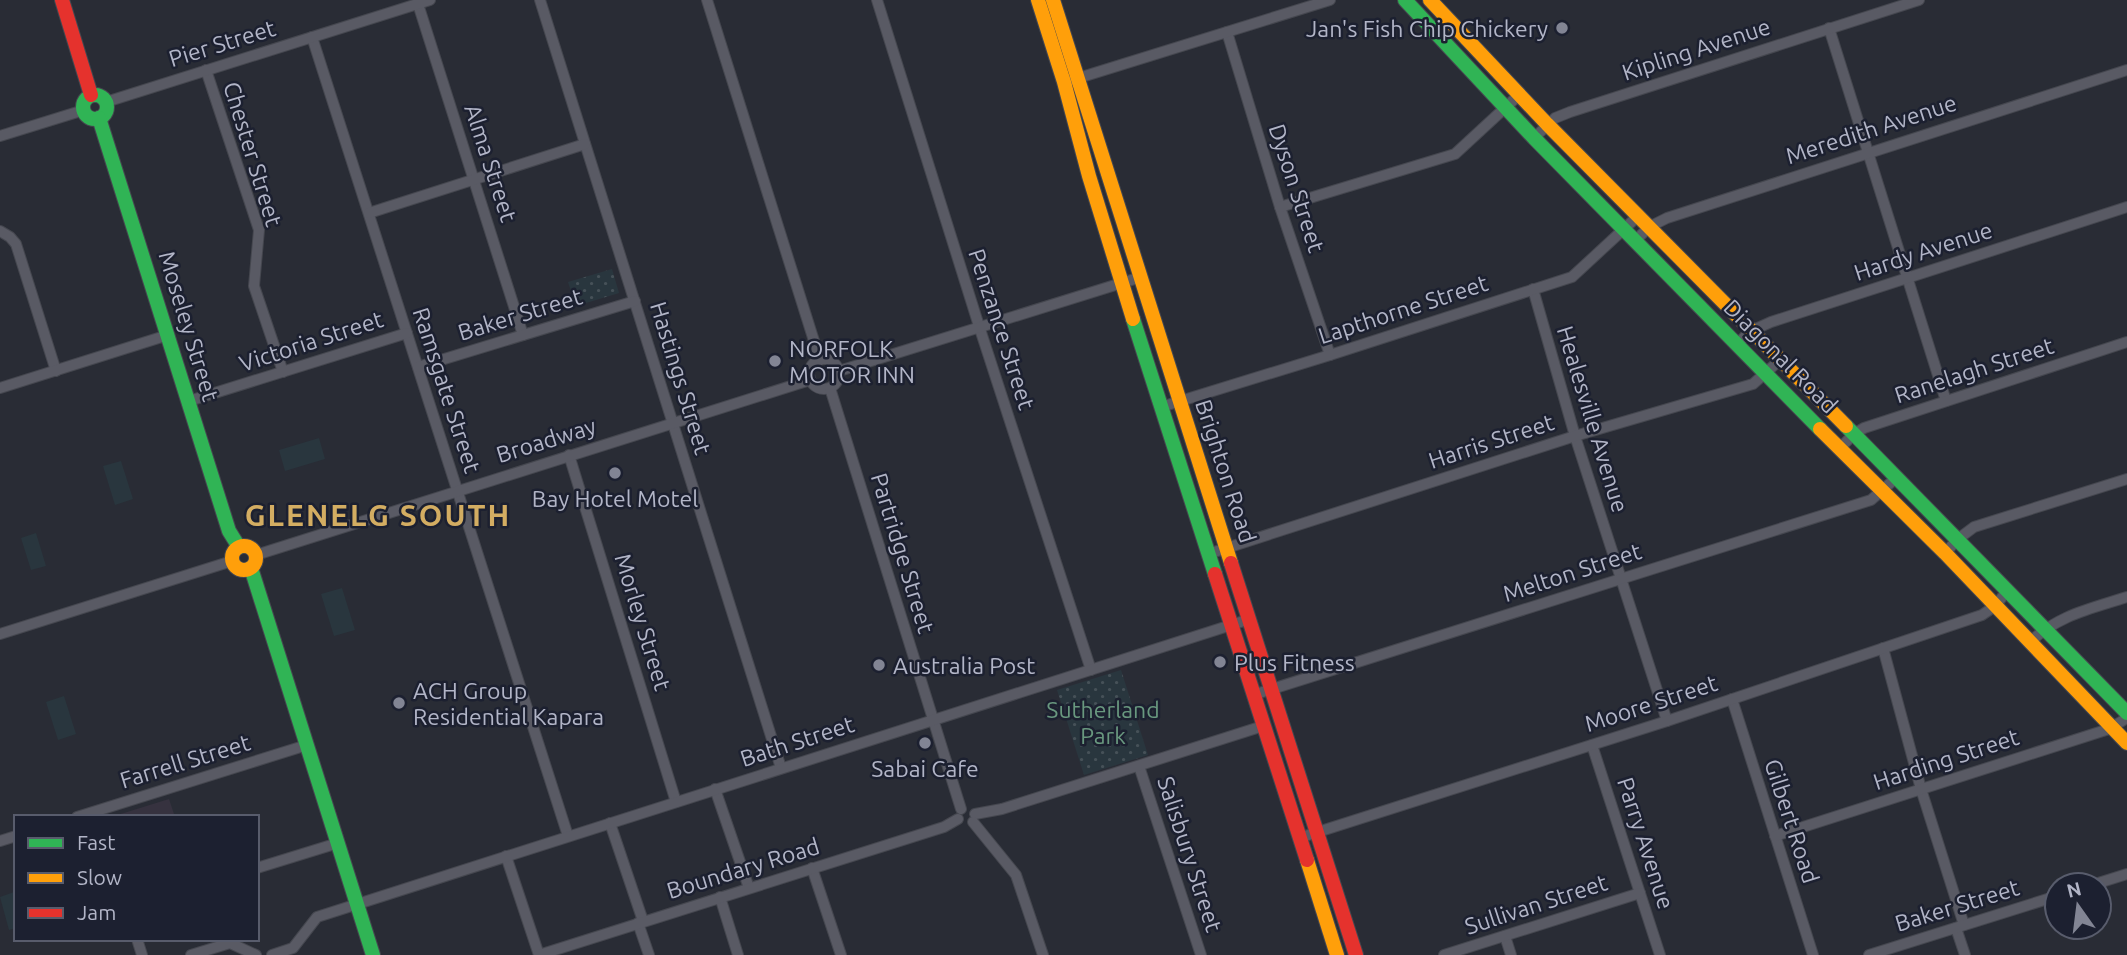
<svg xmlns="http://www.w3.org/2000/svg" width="2127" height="955" font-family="Ubuntu,sans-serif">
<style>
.medical{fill:#36323f}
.grass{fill:#29363e}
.park{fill:url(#park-dots)}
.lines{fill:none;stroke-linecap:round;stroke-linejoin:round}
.street-casing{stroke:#45474f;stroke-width:12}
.fast-casing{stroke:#45474f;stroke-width:16}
.slow-casing{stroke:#45474f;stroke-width:16}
.jam-casing{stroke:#45474f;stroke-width:16}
.street{stroke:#595a64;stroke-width:10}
.fast{stroke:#30b455;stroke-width:14}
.slow{stroke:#ff9f0a;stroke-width:14}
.jam{stroke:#e5322d;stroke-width:14}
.poi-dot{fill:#828594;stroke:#1c2030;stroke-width:2.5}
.labels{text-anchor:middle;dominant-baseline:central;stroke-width:5;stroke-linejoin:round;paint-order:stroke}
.poi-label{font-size:23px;fill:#b2b5c7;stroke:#1c2030;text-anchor:start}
.street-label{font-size:23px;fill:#b2b5c7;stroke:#1c2030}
.park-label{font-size:23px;fill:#69987f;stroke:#1c2030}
.district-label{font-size:30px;font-weight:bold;letter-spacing:2px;fill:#d3ad62;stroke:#1c2030}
</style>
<defs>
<pattern id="park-dots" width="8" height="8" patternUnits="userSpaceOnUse" patternTransform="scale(1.75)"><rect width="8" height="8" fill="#29363e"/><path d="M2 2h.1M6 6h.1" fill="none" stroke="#465158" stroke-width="1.8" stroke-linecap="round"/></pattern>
</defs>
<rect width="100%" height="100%" fill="#292c35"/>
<!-- medical -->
<polygon class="medical" points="169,799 175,817 111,817"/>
<!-- grass -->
<g class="grass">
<polygon points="319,438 325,459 285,471 279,450"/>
<polygon points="121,461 133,499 115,505 103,466"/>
<polygon points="36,533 46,566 31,570 21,538"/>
<polygon points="342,588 355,630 334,636 321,594"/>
<polygon points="64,696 76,734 58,740 46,702"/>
<polygon points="14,892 16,928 9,930 0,897"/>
</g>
<!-- park -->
<g class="park">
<polygon points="612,269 619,293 576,306 568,282"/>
<polygon points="1121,670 1148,755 1084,775 1057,690"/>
</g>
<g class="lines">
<defs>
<g id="street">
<polyline points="540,0 781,768"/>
<polyline points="707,0 820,360"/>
<polyline points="877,0 979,326 1091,670"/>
<polyline points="418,4 523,335"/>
<polyline points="1829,28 1946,401"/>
<polyline points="1227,32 1280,207 1330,355"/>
<polyline points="312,37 568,836"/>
<polyline points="206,70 259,230 254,286 283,372"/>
<polyline points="1072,80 1330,0"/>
<polyline points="106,102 430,0"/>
<polyline points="0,136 84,110"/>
<polyline points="1534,138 1555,118 1570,112 1919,0"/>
<polyline points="1280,207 1455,154 1520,94"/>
<polyline points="369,213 585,144"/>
<polyline points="0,231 10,237 16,244 56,371"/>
<polyline points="1635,241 1649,227 1667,218 2127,70"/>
<polyline points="1533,289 1575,436 1667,721"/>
<polyline points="1737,344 1751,331 1771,322 2127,207"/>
<circle cx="824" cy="374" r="15"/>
<polyline points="418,367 635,301"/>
<polyline points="839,371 1141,277"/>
<polyline points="0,388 168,335"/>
<polyline points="830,388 961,809"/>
<polyline points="189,401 407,333"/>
<polyline points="1161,407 1330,355 1572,277 1638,216"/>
<polyline points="1840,448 1854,434 1864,428 2127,342"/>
<polyline points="569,455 676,802"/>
<polyline points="1945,553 1958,539 1974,527 2127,479"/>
<polyline points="1208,554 1575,436 1753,384 1780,360"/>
<polyline points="256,555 810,380"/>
<polyline points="0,634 232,561"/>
<path d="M2029 643C2058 615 2090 609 2127 597"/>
<polyline points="1883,648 1921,789 1964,925"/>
<polyline points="1253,695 1871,500 1896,478"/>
<polyline points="1732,699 1813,955"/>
<polyline points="1592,745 1660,955"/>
<polyline points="1139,766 1201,955"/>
<polyline points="715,789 749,888"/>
<polyline points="975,814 1002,809 1263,726"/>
<polyline points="77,817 307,745"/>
<polyline points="973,822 1016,875 1043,955"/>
<polyline points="610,823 643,921"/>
<polyline points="1775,836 2109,729 2127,718"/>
<polyline points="1299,838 1667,721 1982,615 1995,606 2007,591"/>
<polyline points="0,841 16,836"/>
<polyline points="506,856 539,955"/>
<polyline points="257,868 338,843"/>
<polyline points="812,868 841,955"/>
<polyline points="2092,885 2127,874"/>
<polyline points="720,897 738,955"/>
<polyline points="638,923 649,955"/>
<polyline points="1956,928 1965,955"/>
<polyline points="1505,936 1511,955"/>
<polyline points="137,939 142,955"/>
<polyline points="191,955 230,943 256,955"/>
<polyline points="272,955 293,948 317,917 1250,619"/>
<polyline points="539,955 944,827 958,819"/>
<polyline points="1444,955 1640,893"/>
<polyline points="1869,955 2057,896"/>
</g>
<g id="fast">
<polyline points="1405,0 1534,138 1820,429"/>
<circle cx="95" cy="107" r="12"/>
<polyline points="99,118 229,531 239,547"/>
<polyline points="1133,319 1215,574"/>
<polyline points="1846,426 2127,713"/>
<polyline points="251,568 373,955"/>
</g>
<g id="slow">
<polyline points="1038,0 1064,82 1089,176 1133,319"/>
<polyline points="1053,0 1231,563"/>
<polyline points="1430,0 1547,124 1846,426"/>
<polyline points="1820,429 1945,553 2127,743"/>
<circle cx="244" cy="558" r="12"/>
<polyline points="1307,860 1337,955"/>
</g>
<g id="jam">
<polyline points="62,0 91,95"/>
<polyline points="1231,563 1356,955"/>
<polyline points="1215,574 1307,860"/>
</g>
</defs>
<!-- street casing -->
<use href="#street" class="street-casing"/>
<!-- fast casing -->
<use href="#fast" class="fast-casing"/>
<!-- slow casing -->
<use href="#slow" class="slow-casing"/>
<!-- jam casing -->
<use href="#jam" class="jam-casing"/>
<!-- street -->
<use href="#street" class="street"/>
<!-- fast -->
<use href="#fast" class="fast"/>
<!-- slow -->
<use href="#slow" class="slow"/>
<!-- jam -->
<use href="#jam" class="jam"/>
</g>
<!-- markers -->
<g class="poi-dot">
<circle cx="1562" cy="28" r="7"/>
<circle cx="775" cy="361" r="7"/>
<circle cx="615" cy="473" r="7"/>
<circle cx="1220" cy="662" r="7"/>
<circle cx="879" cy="665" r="7"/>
<circle cx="399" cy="703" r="7"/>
<circle cx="925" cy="743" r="7"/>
</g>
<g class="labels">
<!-- poi labels -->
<g class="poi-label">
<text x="1548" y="28" text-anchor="end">Jan's Fish Chip Chickery</text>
<text x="789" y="348">NORFOLK<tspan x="789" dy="26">MOTOR INN</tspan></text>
<text x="615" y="498" text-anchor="middle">Bay Hotel Motel</text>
<text x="1234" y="662">Plus Fitness</text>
<text x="893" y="665">Australia Post</text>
<text x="413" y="690">ACH Group<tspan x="413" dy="26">Residential Kapara</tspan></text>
<text x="925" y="768" text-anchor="middle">Sabai Cafe</text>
</g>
<!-- street labels -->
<g class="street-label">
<text transform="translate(222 43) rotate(-17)">Pier Street</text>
<text transform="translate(1696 49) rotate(-18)">Kipling Avenue</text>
<text transform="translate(1871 129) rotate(-18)">Meredith Avenue</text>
<text transform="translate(253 154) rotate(73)">Chester Street</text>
<text transform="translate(491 163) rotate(72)">Alma Street</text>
<text transform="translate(1297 188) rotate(72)">Dyson Street</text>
<text transform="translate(1923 251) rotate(-18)">Hardy Avenue</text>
<text transform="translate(1403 309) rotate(-18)">Lapthorne Street</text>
<text transform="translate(520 314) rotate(-17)">Baker Street</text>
<text transform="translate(189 326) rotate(73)">Moseley Street</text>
<text transform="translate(1002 329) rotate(72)">Penzance Street</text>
<text transform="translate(311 341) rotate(-18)">Victoria Street</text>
<text transform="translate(1781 356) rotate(45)">Diagonal Road</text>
<text transform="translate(1974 370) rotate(-18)">Ranelagh Street</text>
<text transform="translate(681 378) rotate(73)">Hastings Street</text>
<text transform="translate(447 390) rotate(72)">Ramsgate Street</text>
<text transform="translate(1593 419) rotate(73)">Healesville Avenue</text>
<text transform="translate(546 440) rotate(-17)">Broadway</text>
<text transform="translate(1491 441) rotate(-18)">Harris Street</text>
<text transform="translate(1226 471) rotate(72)">Brighton Road</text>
<text transform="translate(903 553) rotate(73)">Partridge Street</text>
<text transform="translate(1572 572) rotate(-18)">Melton Street</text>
<text transform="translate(643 622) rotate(73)">Morley Street</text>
<text transform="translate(1651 703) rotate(-18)">Moore Street</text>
<text transform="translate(797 741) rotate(-18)">Bath Street</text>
<text transform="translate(1946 759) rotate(-18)">Harding Street</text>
<text transform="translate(185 761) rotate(-17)">Farrell Street</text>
<text transform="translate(1792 821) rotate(72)">Gilbert Road</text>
<text transform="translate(1646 843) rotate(72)">Parry Avenue</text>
<text transform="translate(1190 854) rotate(72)">Salisbury Street</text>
<text transform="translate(743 868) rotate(-17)">Boundary Road</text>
<text transform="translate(1536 904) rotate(-18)">Sullivan Street</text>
<text transform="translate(1957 905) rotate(-17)">Baker Street</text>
</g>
<!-- park labels -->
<g class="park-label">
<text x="1103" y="709">Sutherland<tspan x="1103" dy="26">Park</tspan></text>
</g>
<!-- district labels -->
<g class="district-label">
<text x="378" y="515">GLENELG SOUTH</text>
</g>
</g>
<!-- legend -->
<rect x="14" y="815" width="245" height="126" fill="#1c2030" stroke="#585c6c" stroke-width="2"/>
<rect x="28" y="838" width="35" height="10" fill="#30b455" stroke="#585c6c" stroke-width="2"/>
<text x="77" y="850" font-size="21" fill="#b2b5c7">Fast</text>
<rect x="28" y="873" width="35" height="10" fill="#ff9f0a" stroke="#585c6c" stroke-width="2"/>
<text x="77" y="885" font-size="21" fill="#b2b5c7">Slow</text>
<rect x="28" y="908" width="35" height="10" fill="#e5322d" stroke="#585c6c" stroke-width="2"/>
<text x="77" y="920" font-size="21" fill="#b2b5c7">Jam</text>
<!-- north arrow -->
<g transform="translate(2078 906) rotate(346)"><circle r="33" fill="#1c2030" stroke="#585c6c" stroke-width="2"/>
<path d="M0-5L12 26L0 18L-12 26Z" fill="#828594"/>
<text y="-10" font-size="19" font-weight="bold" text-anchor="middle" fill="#b2b5c7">N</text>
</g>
</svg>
